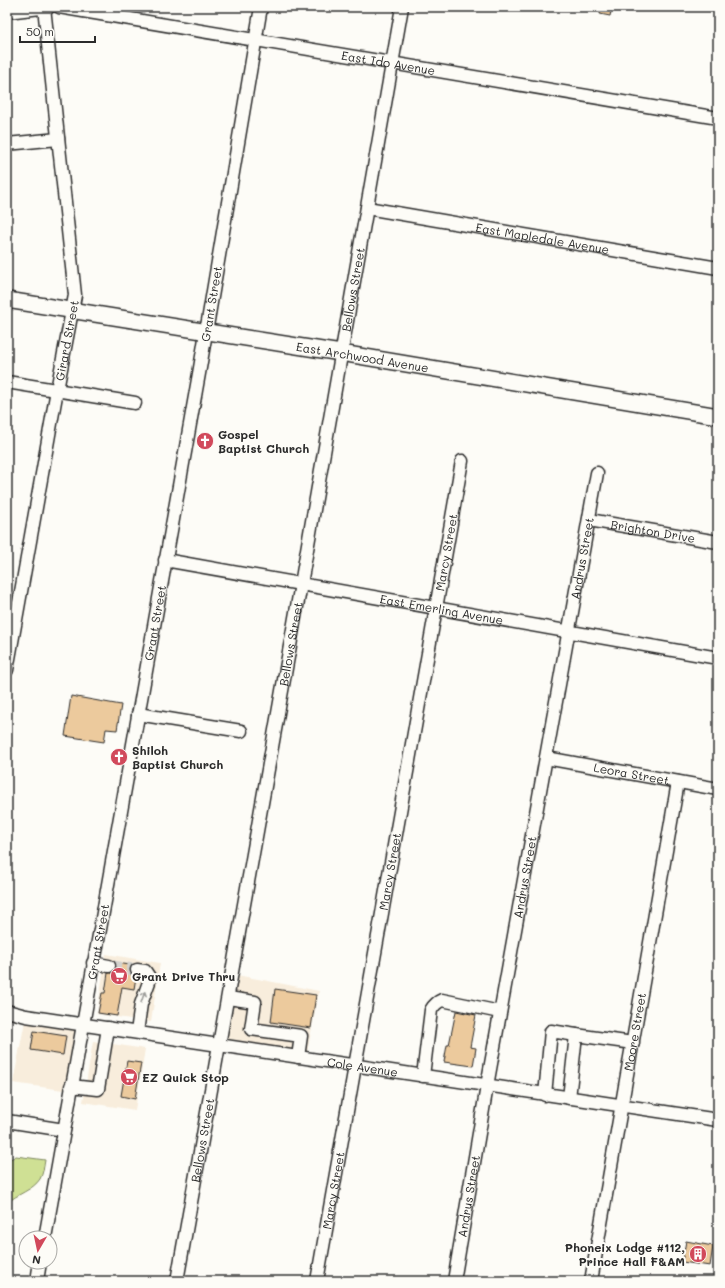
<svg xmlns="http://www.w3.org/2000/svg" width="725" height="1288" font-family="Mali,sans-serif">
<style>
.built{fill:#f8eddc}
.green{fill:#cfe094;stroke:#7d8660}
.building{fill:#ecca9d;stroke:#2b2b2b}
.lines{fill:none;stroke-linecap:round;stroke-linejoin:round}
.minor-tunnel{stroke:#d3d2ce;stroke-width:12;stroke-dasharray:12 6;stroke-linecap:butt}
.minor-casing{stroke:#2b2b2b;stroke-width:15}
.major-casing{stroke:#2b2b2b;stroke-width:18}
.minor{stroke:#fdfcf7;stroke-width:12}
.major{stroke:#fdfcf7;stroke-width:15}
.oneway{stroke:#9e9e9b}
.labels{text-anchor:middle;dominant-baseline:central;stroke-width:4;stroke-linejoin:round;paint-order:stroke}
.street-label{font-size:12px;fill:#2b2b2b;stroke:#fdfcf7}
.poi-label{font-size:12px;font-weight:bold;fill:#2b2b2b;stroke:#fdfcf7;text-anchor:start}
</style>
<rect width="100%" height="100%" fill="#fdfcf7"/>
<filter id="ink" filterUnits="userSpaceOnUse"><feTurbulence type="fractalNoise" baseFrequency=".025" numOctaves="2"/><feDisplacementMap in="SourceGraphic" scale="8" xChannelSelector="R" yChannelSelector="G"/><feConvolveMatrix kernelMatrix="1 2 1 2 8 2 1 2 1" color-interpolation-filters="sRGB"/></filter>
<g filter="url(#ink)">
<!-- built -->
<g class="built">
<polygon points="106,954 160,963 151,1022 97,1014"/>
<polygon points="232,974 319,991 306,1058 218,1046"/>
<polygon points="26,1016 82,1024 70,1091 13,1083"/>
<polygon points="93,1041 145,1049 135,1110 83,1102"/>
</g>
<!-- green -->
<path class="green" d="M16 1156 45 1160C44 1166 43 1174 40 1179 33 1190 17 1194 7 1203V1161Z"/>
<!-- building -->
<g class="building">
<polygon points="601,7 612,7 610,16 600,14"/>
<polygon points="71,696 121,705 117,730 106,729 104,742 65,736"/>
<polygon points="115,963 131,965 130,969 130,973 132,976 136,977 134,989 122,987 117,1016 98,1013 102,993 105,993 108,973 112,973 115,971 116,967"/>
<polygon points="275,989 316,995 311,1028 271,1022"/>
<polygon points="456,1011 476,1015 470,1047 476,1048 473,1066 444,1062 447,1045 449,1045"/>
<polygon points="34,1031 66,1036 63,1055 31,1050"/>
<polygon points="127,1061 141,1063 135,1099 121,1096"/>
<polygon points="686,1241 713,1246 710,1266 682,1262"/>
</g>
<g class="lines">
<!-- minor-tunnel -->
<polyline class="minor-tunnel" points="109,966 137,970"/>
<defs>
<g id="minor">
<path id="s1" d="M59 7 718 118"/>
<polyline points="7,12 49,7"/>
<polyline points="7,144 58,139"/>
<path id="s2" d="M367 208 718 268"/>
<polyline points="7,382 135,403"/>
<path id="s3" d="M589 520 718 542"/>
<path id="s4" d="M165 560 718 658"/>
<path id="s5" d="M7 670 57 390 75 295 44 7"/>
<polyline points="138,714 241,731"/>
<path id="s6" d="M546 758 718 789"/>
<polyline points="93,963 109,966"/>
<polyline points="137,970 145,971 149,977 149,982 141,1004 137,1032"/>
<polyline points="228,998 255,1002 251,1029 301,1036 298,1057"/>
<path id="s7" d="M7 1011 26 1016 718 1120"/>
<path d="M423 1076 431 1010C434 1005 437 1002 442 1000L500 1012"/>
<polyline points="71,1086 98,1089 108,1028"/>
<polyline points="545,1095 551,1031 576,1035"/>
<polyline points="569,1098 576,1035 633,1043"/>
<polyline points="7,1121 64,1130"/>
<path id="s8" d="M45 1238 200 368 261 7"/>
<polyline points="37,1281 40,1262"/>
<path id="s9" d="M177 1281 301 584 402 7"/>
<path id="s10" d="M317 1281 462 461"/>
<path id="s11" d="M454 1281 487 1086 597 473"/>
<path id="s12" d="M591 1281 678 782"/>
</g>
<g id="major">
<path id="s13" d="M7 300 341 353 718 416"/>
</g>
</defs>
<!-- minor casing -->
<use href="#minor" class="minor-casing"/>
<!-- major casing -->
<use href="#major" class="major-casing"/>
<!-- minor -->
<use href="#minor" class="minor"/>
<!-- major -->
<use href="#major" class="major"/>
</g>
<!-- one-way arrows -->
<defs><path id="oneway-shaft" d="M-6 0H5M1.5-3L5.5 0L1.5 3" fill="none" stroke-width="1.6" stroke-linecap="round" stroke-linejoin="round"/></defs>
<use class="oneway" href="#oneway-shaft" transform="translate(143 997) rotate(-71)"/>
</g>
<!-- icons -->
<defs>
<symbol id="church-disc" viewBox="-11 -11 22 22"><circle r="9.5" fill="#d1495b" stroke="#fdfcf7"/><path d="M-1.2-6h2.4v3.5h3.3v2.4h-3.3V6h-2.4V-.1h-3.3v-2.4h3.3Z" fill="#fff"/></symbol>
<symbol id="supermarket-disc" viewBox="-11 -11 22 22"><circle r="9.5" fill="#d1495b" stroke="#fdfcf7"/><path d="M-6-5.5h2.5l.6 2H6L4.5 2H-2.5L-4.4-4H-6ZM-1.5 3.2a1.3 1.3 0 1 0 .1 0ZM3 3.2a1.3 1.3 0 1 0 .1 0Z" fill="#fff"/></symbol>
<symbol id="building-disc" viewBox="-11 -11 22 22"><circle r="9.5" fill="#d1495b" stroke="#fdfcf7"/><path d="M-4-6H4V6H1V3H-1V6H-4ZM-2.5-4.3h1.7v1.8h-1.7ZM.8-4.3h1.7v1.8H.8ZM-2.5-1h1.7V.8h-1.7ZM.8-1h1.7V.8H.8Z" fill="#fff"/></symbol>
</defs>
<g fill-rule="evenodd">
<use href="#church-disc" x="195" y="431" width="20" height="20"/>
<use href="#church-disc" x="109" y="747" width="20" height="20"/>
<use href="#supermarket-disc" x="109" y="966" width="20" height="20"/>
<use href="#supermarket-disc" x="119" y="1067" width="20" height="20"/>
<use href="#building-disc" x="688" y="1244" width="20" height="20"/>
</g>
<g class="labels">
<!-- street labels -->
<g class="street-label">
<text stroke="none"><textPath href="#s1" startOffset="334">East Ido Avenue</textPath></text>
<text stroke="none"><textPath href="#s2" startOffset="178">East Mapledale Avenue</textPath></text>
<text stroke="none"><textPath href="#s9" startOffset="1007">Bellows Street</textPath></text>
<text stroke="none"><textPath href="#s8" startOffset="949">Grant Street</textPath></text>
<text stroke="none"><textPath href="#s5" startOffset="335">Girard Street</textPath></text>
<text stroke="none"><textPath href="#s13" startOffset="360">East Archwood Avenue</textPath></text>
<text stroke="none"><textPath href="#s3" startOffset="65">Brighton Drive</textPath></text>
<text stroke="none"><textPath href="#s10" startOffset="740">Marcy Street</textPath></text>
<text stroke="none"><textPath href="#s11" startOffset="734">Andrus Street</textPath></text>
<text stroke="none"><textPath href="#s4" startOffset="281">East Emerling Avenue</textPath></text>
<text stroke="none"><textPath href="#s8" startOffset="625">Grant Street</textPath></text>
<text stroke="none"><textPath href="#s9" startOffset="647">Bellows Street</textPath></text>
<text stroke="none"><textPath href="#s6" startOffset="87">Leora Street</textPath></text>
<text stroke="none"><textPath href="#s10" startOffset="416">Marcy Street</textPath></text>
<text stroke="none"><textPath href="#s11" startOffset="410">Andrus Street</textPath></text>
<text stroke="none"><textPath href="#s8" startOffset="301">Grant Street</textPath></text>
<text stroke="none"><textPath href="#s12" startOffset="253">Moore Street</textPath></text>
<text stroke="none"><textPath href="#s7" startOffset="360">Cole Avenue</textPath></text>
<text stroke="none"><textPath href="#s9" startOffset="143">Bellows Street</textPath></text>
<text stroke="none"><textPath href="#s10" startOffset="92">Marcy Street</textPath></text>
<text stroke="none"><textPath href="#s11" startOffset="86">Andrus Street</textPath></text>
</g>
<!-- poi labels -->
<g class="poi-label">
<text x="218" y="434">Gospel<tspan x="218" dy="14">Baptist Church</tspan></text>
<text x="132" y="750">Shiloh<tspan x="132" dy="14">Baptist Church</tspan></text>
<text x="132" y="976">Grant Drive Thru</text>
<text x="142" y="1077">EZ Quick Stop</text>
<text x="685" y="1247" text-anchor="end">Phoneix Lodge #112,<tspan x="685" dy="14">Prince Hall F&amp;AM</tspan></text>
</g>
</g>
<!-- margin -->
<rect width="725" height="1288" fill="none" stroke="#fdfcf7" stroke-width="24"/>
<rect x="12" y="12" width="701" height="1264" fill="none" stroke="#2b2b2b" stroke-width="1.5" filter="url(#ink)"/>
<!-- north arrow -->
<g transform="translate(38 1250) rotate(189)"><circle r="19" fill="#fdfcf7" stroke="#a9a8a5"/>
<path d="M0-3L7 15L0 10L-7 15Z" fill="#d1495b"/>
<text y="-6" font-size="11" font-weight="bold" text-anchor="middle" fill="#2b2b2b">N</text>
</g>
<!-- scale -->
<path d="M20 36v6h75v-6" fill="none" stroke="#2b2b2b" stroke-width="2"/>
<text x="26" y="36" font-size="12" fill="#2b2b2b" stroke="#fdfcf7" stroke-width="3" paint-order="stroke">50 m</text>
</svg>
